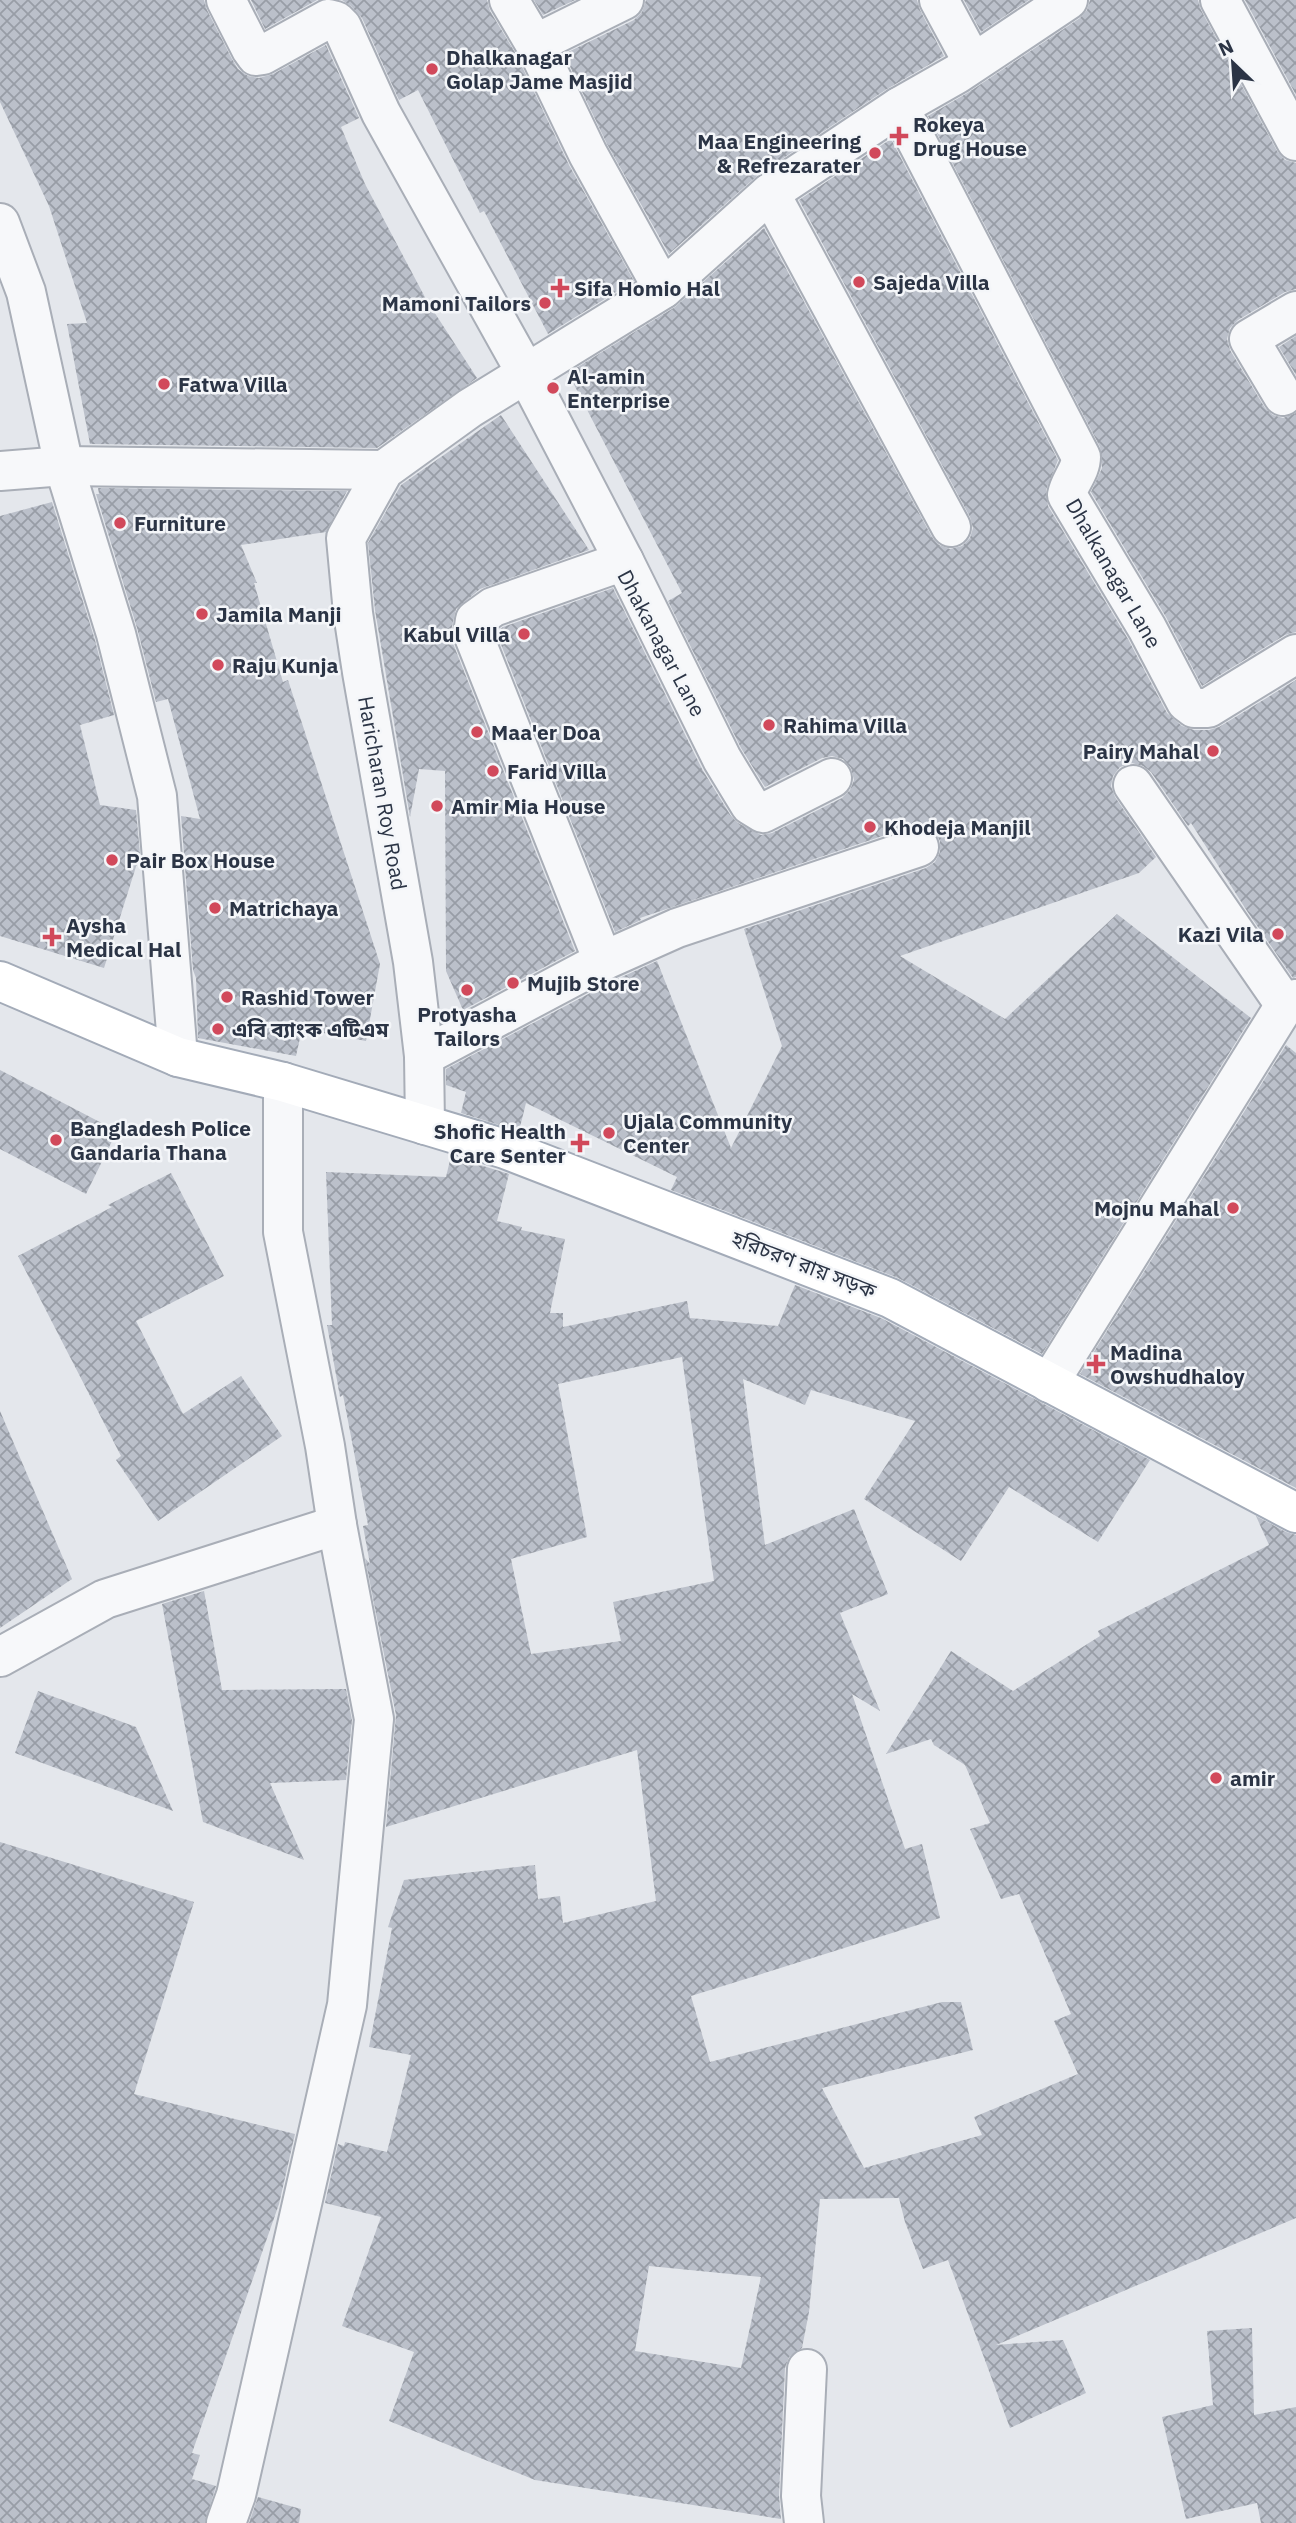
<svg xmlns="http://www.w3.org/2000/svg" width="1296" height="2523" font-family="'IBM Plex Sans','Noto Sans Bengali',sans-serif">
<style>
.building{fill:url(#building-cross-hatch);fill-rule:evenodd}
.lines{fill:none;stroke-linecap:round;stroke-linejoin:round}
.minor-casing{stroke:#a9aeb7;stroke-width:42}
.major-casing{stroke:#a3abb8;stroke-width:42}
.minor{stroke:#f7f8fa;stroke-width:38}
.major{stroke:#fff;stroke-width:38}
.poi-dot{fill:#d1495b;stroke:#f4f6f9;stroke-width:2.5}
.labels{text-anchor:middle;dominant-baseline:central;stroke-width:5;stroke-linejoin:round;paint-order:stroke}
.poi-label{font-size:21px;font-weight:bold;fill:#2b3445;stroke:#f4f6f9;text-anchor:start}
.street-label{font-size:21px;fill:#2b3445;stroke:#f4f6f9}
</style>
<defs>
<pattern id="building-cross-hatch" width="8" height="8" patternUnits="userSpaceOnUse" patternTransform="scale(1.75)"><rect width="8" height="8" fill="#bbc0ca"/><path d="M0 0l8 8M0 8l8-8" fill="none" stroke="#989da6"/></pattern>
</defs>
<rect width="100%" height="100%" fill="#e4e7ec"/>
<!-- building -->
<g class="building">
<polygon points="0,0 204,0 207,10 232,59 238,69 248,76 259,78 273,74 326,45 359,118 341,127 365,184 427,301 477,378 377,448 90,444 67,324 87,323 49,206 0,102"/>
<polygon points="251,0 317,0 265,29"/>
<polygon points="342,0 487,0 490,11 516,54 569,165 634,281 548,334 484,211 480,213 418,90 399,100 362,18 351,6"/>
<polygon points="534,0 575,0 543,15"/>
<polygon points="646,0 917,0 920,10 944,56 887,89 758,175 669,254 607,144 564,54 634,20 642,12"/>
<polygon points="964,0 1029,0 981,32"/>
<polygon points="1090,0 1198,0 1201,10 1277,151 1285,160 1296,163 1296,289 1285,292 1238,320 1230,328 1227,339 1230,350 1265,408 1273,415 1283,418 1296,413 1296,632 1285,635 1202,686 1166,617 1091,492 1102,468 1100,447 928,116 969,92 1080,18 1087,10"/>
<polygon points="1245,0 1296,0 1296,95"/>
<polygon points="891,139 1058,460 1046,490 1048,506 1128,639 1167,713 1182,726 1194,730 1209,730 1219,727 1296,680 1296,977 1293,978 1247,911 1191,823 1188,826 1151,772 1143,766 1132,763 1120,767 1113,776 1111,786 1115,797 1156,857 1139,873 900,956 1005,1019 1117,914 1251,1018 1042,1354 898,1278 671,1190 677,1177 526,1103 519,1131 461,1113 466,1092 446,1085 446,1069 613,981 657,961 731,1148 782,1046 744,929 926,868 935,862 940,852 940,841 934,831 924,826 912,826 640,918 641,920 615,932 496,632 503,627 613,588 702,769 731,816 738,823 761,835 772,833 842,798 850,790 854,780 851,768 843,759 832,756 822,758 765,787 741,748 668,601 682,593 568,373 675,307 764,228 932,537 939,545 950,549 962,546 970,538 973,528 970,517 799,200"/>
<polygon points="1296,336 1296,375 1279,347"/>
<polygon points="501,415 589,550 480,589 456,609 451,631 452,641 575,951 463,1010 446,971 445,771 419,769 410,817 375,610 368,543 401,485"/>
<polygon points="98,488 347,491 326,532 241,545 257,583 254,583 283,682 288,680 380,964 366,1041 302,1029 296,1056 198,1038 196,978 193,970 181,816 200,819 168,699 156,702 137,628 96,494 99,494"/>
<polygon points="52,502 95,640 114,715 80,725 100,805 136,810 140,854 104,968 0,936 0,516"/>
<polygon points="1286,1045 1296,1053 1296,1488 1080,1374"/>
<polygon points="0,1070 117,1131 86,1194 0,1149"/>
<path d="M451 1156 509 1174 497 1221 522 1227 521 1230 565 1239 550 1313H563V1327L687 1301 690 1318 778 1326 795 1285 881 1318 1150 1460 1098 1542 1009 1487 961 1561 864 1499 915 1421 811 1390 805 1405 743 1379 765 1545 854 1509 888 1594 840 1613 880 1711 852 1694 905 1849 922 1844 940 1918 691 1996 710 2062 942 2002H961L973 2050 822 2088 864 2168 982 2135 974 2117 1078 2074 1054 2021 1071 2014 1019 1894 1001 1899 970 1829 990 1823 965 1765 934 1745 931 1739 886 1754 951 1651 1013 1691 1100 1636 1098 1631 1269 1545 1256 1516 1286 1532 1296 1535V2218L996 2345 1063 2340 1086 2393 1010 2428 948 2260 923 2269 905 2222 899 2198 820 2199 809 2312 802 2348 789 2357 785 2368 779 2495 781 2519 535 2480 389 2421 414 2352 342 2326 381 2217 325 2203 338 2144 344 2146 345 2142 387 2152 411 2055 369 2047 392 1928 388 1927 404 1880 535 1865 538 1899 560 1896 563 1923 656 1901 637 1750 386 1827 396 1715 365 1558 370 1564 363 1526 368 1525 343 1395 340 1397 327 1325H332L326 1172 446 1177ZM682 1357 714 1581 613 1602 621 1641 531 1654 511 1559 587 1537 558 1384ZM649 2266 761 2277 741 2368 635 2351Z"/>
<polygon points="171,1173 224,1276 136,1321 183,1414 241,1376 282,1436 158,1521 116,1460 121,1456 18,1256 112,1207 108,1205"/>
<polygon points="0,1411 72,1579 0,1628"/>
<polygon points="204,1591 222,1690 346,1689 352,1720 346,1780 270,1783 304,1860 203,1822 162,1604"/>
<polygon points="38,1691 136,1727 173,1811 15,1753"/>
<polygon points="0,1842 194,1902 134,2094 295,2134 279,2204 192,2453 200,2455 192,2479 216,2486 205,2523 0,2523"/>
<polygon points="1252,2328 1254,2415 1296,2407 1296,2523 1261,2523 1257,2503 1186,2519 1162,2417 1213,2405 1207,2331"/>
<polygon points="258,2497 301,2509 299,2523 249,2523"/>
</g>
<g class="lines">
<defs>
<g id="minor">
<polyline points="226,0 251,49 256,56 263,55 328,19 336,21 342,27 381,113 526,373 624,561"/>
<polyline points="509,0 535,44 588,154 663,289"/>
<polyline points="939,0 972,61"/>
<polyline points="1220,0 1296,141"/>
<polyline points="535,44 624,0"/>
<path d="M899 107 1081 457C1081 471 1069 482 1067 495L1147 628 1186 702 1194 708H1208L1296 654"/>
<polyline points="770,193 951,527"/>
<polyline points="0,223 26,292 64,466 116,634 157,796 178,1057"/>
<polyline points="1283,396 1249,339 1296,311"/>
<polyline points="0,471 64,466 384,470"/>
<polyline points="1133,785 1285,1005"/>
<polyline points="603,961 473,634 475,620 493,607 624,561 722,759 750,805 763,813 832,778"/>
<polyline points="424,1056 603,961 677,928 919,847"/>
<polyline points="425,1125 424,1056 413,962 362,672 353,613 346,538 384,470 470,408 663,289 770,193 899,107 957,74 1068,0"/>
<polyline points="1049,1383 1285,1005 1296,999"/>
<polyline points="0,1657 105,1599 337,1525"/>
<polyline points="226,2523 236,2495 347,2005 374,1719 337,1525 325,1446 283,1232 283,1082"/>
<polyline points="804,2523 801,2496 807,2369"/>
</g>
<polyline id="major" points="0,981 178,1057 283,1082 505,1149 890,1298 1296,1513"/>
</defs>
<!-- minor casing -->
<use href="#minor" class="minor-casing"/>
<!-- major casing -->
<use href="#major" class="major-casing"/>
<!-- minor -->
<use href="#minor" class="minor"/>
<!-- major -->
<use href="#major" class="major"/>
</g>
<!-- markers -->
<g class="poi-dot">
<circle cx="432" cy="69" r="7"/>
<path d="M895.5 125.5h7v7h7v7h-7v7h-7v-7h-7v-7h7z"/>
<circle cx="875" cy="153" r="7"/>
<circle cx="859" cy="282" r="7"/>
<path d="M556.5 277.5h7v7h7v7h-7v7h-7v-7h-7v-7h7z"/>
<circle cx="545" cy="303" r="7"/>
<circle cx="164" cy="384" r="7"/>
<circle cx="553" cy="388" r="7"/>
<circle cx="120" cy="523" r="7"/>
<circle cx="202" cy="614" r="7"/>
<circle cx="524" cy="634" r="7"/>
<circle cx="218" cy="665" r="7"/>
<circle cx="769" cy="725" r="7"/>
<circle cx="477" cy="732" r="7"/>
<circle cx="1213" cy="751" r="7"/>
<circle cx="493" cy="771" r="7"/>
<circle cx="437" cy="806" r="7"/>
<circle cx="870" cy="827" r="7"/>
<circle cx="112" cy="860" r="7"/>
<circle cx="215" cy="908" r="7"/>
<circle cx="1278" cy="934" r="7"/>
<path d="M48.5 926.5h7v7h7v7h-7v7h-7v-7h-7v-7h7z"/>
<circle cx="513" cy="983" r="7"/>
<circle cx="467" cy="990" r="7"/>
<circle cx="227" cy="997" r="7"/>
<circle cx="218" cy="1029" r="7"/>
<circle cx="609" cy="1133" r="7"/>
<circle cx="56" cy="1140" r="7"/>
<path d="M576.5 1132.5h7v7h7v7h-7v7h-7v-7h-7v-7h7z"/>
<circle cx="1233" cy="1208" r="7"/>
<path d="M1092.5 1353.5h7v7h7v7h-7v7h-7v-7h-7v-7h7z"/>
<circle cx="1216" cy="1778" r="7"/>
</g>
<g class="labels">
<!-- poi labels -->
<g class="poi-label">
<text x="446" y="57">Dhalkanagar<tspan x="446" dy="24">Golap Jame Masjid</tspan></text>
<text x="913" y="124">Rokeya<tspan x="913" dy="24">Drug House</tspan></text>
<text x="861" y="141" text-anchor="end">Maa Engineering<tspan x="861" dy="24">&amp; Refrezarater</tspan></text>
<text x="873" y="282">Sajeda Villa</text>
<text x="574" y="288">Sifa Homio Hal</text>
<text x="531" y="303" text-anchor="end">Mamoni Tailors</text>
<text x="567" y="376">Al-amin<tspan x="567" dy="24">Enterprise</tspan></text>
<text x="178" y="384">Fatwa Villa</text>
<text x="134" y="523">Furniture</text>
<text x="216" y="614">Jamila Manji</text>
<text x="510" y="634" text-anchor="end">Kabul Villa</text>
<text x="232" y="665">Raju Kunja</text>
<text x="783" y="725">Rahima Villa</text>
<text x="491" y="732">Maa'er Doa</text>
<text x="1199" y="751" text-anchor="end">Pairy Mahal</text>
<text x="507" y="771">Farid Villa</text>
<text x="451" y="806">Amir Mia House</text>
<text x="884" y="827">Khodeja Manjil</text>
<text x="126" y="860">Pair Box House</text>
<text x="229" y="908">Matrichaya</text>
<text x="66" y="925">Aysha<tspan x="66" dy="24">Medical Hal</tspan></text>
<text x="1264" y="934" text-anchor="end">Kazi Vila</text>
<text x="527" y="983">Mujib Store</text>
<text x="241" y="997">Rashid Tower</text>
<text x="467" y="1014" text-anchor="middle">Protyasha<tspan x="467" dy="24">Tailors</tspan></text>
<text x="232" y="1029">এবি ব্যাংক এটিএম</text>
<text x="623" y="1121">Ujala Community<tspan x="623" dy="24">Center</tspan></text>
<text x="70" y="1128">Bangladesh Police<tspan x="70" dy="24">Gandaria Thana</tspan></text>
<text x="566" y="1131" text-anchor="end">Shofic Health<tspan x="566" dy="24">Care Senter</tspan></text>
<text x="1219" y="1208" text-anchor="end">Mojnu Mahal</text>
<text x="1110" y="1352">Madina<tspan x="1110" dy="24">Owshudhaloy</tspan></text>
<text x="1230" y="1778">amir</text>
</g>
<!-- street labels -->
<g class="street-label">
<text transform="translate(1114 573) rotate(60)">Dhalkanagar Lane</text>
<text transform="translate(662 643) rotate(62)">Dhakanagar Lane</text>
<text transform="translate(383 793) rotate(80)">Haricharan Roy Road</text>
<text transform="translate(804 1264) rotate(21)">হরিচরণ রায় সড়ক</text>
</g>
</g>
<!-- north arrow -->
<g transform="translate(1233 63) rotate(335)" stroke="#f4f6f9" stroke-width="5" paint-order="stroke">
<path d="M0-5L12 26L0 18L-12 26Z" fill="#2b3445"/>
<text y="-10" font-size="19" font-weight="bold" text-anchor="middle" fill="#2b3445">N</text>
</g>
</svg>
